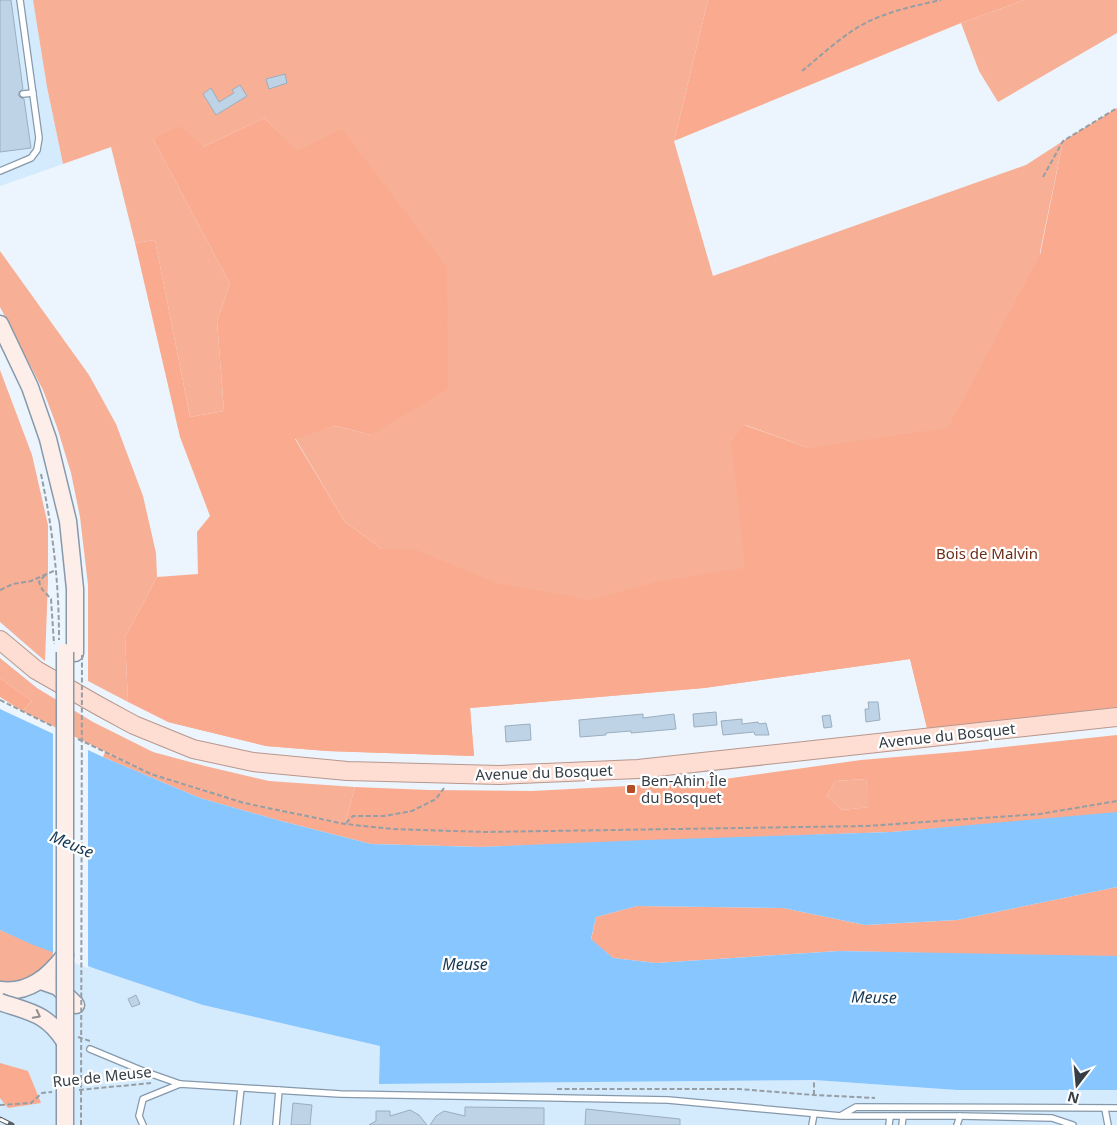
<svg xmlns="http://www.w3.org/2000/svg" width="1117" height="1125" font-family="'Noto Sans',sans-serif">
<style>
.built{fill:#d4eafd}
.green{fill:#f7af95;fill-rule:evenodd}
.forest{fill:#faab8f;fill-rule:evenodd}
.water{fill:#87c6fe}
.pier{fill:#ecf5fd}
.building{fill:#bfd3e6;stroke:#9aaec0}
.lines{fill:none;stroke-linecap:round;stroke-linejoin:round}
.lane-casing{stroke:#8699ab;stroke-width:8}
.secondary-casing{stroke:#8699ab;stroke-width:19}
.primary-casing{stroke:#b7978e;stroke-width:20}
.path{stroke:#959ea5;stroke-width:2;stroke-dasharray:5 2.5;stroke-linecap:butt}
.lane{stroke:#fff;stroke-width:5.5}
.secondary{stroke:#feeee9;stroke-width:16}
.primary{stroke:#feddd3;stroke-width:18}
.rail-casing{stroke:#575f66;stroke-width:5}
.rail{stroke:#fff;stroke-width:3;stroke-dasharray:9;stroke-linecap:butt}
.secondary-bridge-casing{stroke:#8699ab;stroke-width:19;stroke-linecap:butt}
.path-bridge{stroke:#959ea5;stroke-width:2;stroke-dasharray:5 2.5;stroke-linecap:butt}
.secondary-bridge{stroke:#feeee9;stroke-width:16}
.oneway{stroke:#908d8f}
.poi-dot{fill:#b44d25;stroke:#fff;stroke-width:2}
.labels{text-anchor:middle;dominant-baseline:central;stroke-width:4.5;stroke-linejoin:round;paint-order:stroke}
.park-label{font-size:15px;fill:#6c2f18;stroke:#fff}
.street-label{font-size:15px;fill:#363e45;stroke:#fff}
.poi-label{font-size:15px;fill:#363e45;stroke:#fff;text-anchor:start}
.water-label{font-size:16px;font-style:italic;fill:#153752;stroke:#fff}
</style>
<rect width="100%" height="100%" fill="#ecf5fd"/>
<!-- built -->
<g class="built">
<polygon points="0,0 33,0 47,87 63,164 0,186"/>
<polygon points="0,930 203,1005 380,1046 379,1084 814,1080 957,1090 1117,1090 1117,1125 0,1125"/>
</g>
<!-- green -->
<g class="green">
<path d="M33 0H708L674 141 713 276 1026 165 1063 141 1040 252 1117 707 927 728 910 659 704 688 470 708 474 756 327 751 266 746 168 722 196 616 382 549 345 522 295 438 336 426 371 435 297 152 264 118 203 147 153 139 230 284 217 321 224 411 190 417 155 240 135 243 111 147 63 164 47 87ZM745 425 809 448 731 440Z"/>
<polygon points="1024,0 1117,0 1117,33 998,102 979,71 961,23"/>
<polygon points="0,251 89,375 116,424 143,496 156,553 157,577 125,637 128,702 88,681 88,585 80,517 71,473 57,427 43,390 0,307"/>
<polygon points="0,370 32,455 48,525 48,581 45,661 0,622"/>
<polygon points="0,658 37,688 93,722 153,752 205,766 269,781 355,787 345,824 244,803 151,774 22,711 32,701 0,678"/>
<polygon points="866,779 870,807 842,810 827,796 835,781"/>
<path d="M0 930 53 952C51 976 19 982 0 982Z"/>
</g>
<!-- forest -->
<g class="forest">
<polygon points="708,0 1024,0 961,23 674,141"/>
<polygon points="1117,108 1117,707 927,728 910,659 704,688 470,708 474,756 327,751 266,746 168,722 128,702 125,637 157,577 198,574 197,532 210,516 180,437 135,243 155,240 190,417 224,411 217,321 230,284 153,139 180,126 203,147 264,118 297,151 342,129 447,267 448,389 371,435 336,426 295,439 345,522 382,549 416,550 497,583 590,600 660,581 745,568 731,440 744,425 809,448 948,428 1040,255 1063,141"/>
<polygon points="0,678 32,701 22,711 0,697"/>
<path d="M1117 735V812L1111 814 892 832 481 847 371 844 281 821 200 798 103 757 105 752 151 774 244 803 345 824 355 787 429 790 532 791 703 782 861 760 967 751ZM866 779 869 807 842 810 827 796 835 781Z"/>
<polygon points="1117,887 1117,956 1113,957 839,951 656,963 613,958 591,940 596,917 637,906 783,908 865,925 957,920"/>
<polygon points="0,1063 28,1071 41,1103 8,1108 0,1098"/>
</g>
<!-- water -->
<polygon class="water" points="0,709 103,757 200,798 281,821 371,844 481,847 645,840 892,832 1117,812 1117,887 957,920 865,925 783,908 637,906 596,917 591,939 613,958 656,963 839,951 1117,956 1117,1090 957,1090 814,1080 379,1084 380,1046 203,1005 96,969 31,944 0,930"/>
<!-- pier -->
<polygon class="pier" points="53,732 88,748 88,968 53,955"/>
<!-- building -->
<g class="building">
<polygon points="0,0 11,0 23,89 19,92 18,95 21,98 24,99 31,148 0,152"/>
<polygon points="285,74 287,83 269,89 266,79"/>
<polygon points="240,85 247,96 216,115 203,94 211,88 219,102 234,93 232,90"/>
<polygon points="868,702 878,702 880,720 866,722 865,709 869,709"/>
<polygon points="716,712 717,725 694,727 693,714"/>
<polygon points="643,714 643,718 674,714 676,729 631,733 631,731 606,733 606,735 580,737 579,720"/>
<polygon points="830,715 832,727 824,728 822,716"/>
<polygon points="742,719 742,724 758,722 759,724 766,723 769,735 755,735 754,732 723,735 721,721"/>
<polygon points="530,724 531,740 506,742 505,726"/>
<polygon points="136,995 140,1004 132,1007 128,999"/>
<polygon points="293,1103 312,1105 310,1125 291,1125"/>
<polygon points="465,1107 544,1108 544,1125 430,1125 436,1116 444,1111 465,1116"/>
<polygon points="586,1109 680,1119 680,1125 585,1125"/>
<polygon points="410,1110 419,1115 427,1125 369,1125 376,1121 376,1111 390,1111 390,1116"/>
</g>
<g class="lines">
<defs>
<g id="lane">
<polyline points="23,94 33,93"/>
<polyline points="0,171 31,158 37,150 39,138 20,0"/>
<polyline points="90,1049 143,1071 180,1084"/>
<polyline points="1105,1109 1108,1125"/>
<polyline points="842,1115 856,1107 1117,1108"/>
<polyline points="143,1125 139,1116 143,1099 180,1084 340,1094 668,1100 841,1116 960,1116 1052,1118 1073,1125"/>
<polyline points="237,1125 241,1088"/>
<polyline points="276,1125 279,1090"/>
<polyline points="812,1125 814,1114"/>
<polyline points="889,1125 890,1117"/>
<polyline points="902,1125 903,1117"/>
<polyline points="957,1125 960,1116"/>
</g>
<g id="secondary">
<polyline points="0,324 30,387 48,439 68,521 75,589 75,653"/>
<polyline points="41,981 58,987 76,1005"/>
<path d="M0 990C29 994 49 976 65 955"/>
</g>
<polyline id="primary" points="0,640 36,670 99,706 134,725 193,749 253,762 347,771 499,775 638,769 1117,717"/>
</defs>
<!-- lane casing -->
<use href="#lane" class="lane-casing"/>
<!-- secondary casing -->
<use href="#secondary" class="secondary-casing"/>
<!-- primary casing -->
<use href="#primary" class="primary-casing"/>
<!-- path -->
<g class="path">
<path d="M802 71C823 54 849 29 874 19 895 10 918 5 941 0"/>
<polyline points="1043,177 1063,141 1117,108"/>
<path d="M41 474C53 531 59 582 59 640"/>
<polyline points="45,575 39,582 42,589 51,599 54,644"/>
<polyline points="0,590 13,584 31,581 56,570"/>
<polyline points="0,700 52,726"/>
<polyline points="78,739 151,774 244,803 345,824 393,829 485,832 866,826 1040,814 1117,801"/>
<polyline points="346,823 353,816 384,816 412,811 436,799 444,788"/>
<polyline points="78,1037 90,1041"/>
<polyline points="557,1089 739,1089 814,1095 875,1098"/>
<polyline points="79,1090 151,1083"/>
<polyline points="814,1095 814,1080"/>
<polyline points="0,1105 31,1103 42,1093 52,1092"/>
</g>
<!-- lane -->
<use href="#lane" class="lane"/>
<!-- secondary -->
<use href="#secondary" class="secondary"/>
<!-- primary -->
<use href="#primary" class="primary"/>
<defs>
<polyline id="rail" points="0,1119 12,1125"/>
</defs>
<!-- rail casing -->
<use href="#rail" class="rail-casing"/>
<!-- rail -->
<use href="#rail" class="rail"/>
<defs>
<g id="secondary-bridge">
<path d="M0 1002C29 1012 47 1013 65 1042"/>
<polyline points="65,1125 65,652"/>
</g>
</defs>
<!-- secondary-bridge casing -->
<use href="#secondary-bridge" class="secondary-bridge-casing"/>
<!-- path-bridge -->
<polyline class="path-bridge" points="81,1125 82,653"/>
<!-- secondary-bridge -->
<use href="#secondary-bridge" class="secondary-bridge"/>
</g>
<!-- one-way arrows -->
<defs><path id="oneway-chevron" d="M-2-3.5L2.5 0L-2 3.5" fill="none" stroke-width="1.6" stroke-linecap="round" stroke-linejoin="round" transform="scale(1.25)"/></defs>
<use class="oneway" href="#oneway-chevron" transform="translate(37 1015) rotate(27)"/>
<!-- markers -->
<rect class="poi-dot" x="626" y="784" width="10" height="10" rx="2.5"/>
<g class="labels">
<!-- park labels -->
<g class="park-label">
<text x="987" y="553">Bois de Malvin</text>
</g>
<!-- street labels -->
<g class="street-label">
<text transform="translate(947 735) rotate(-6)">Avenue du Bosquet</text>
<text transform="translate(544 772) rotate(-2)">Avenue du Bosquet</text>
<text transform="translate(102 1076) rotate(-6)">Rue de Meuse</text>
</g>
<!-- poi labels -->
<g class="poi-label">
<text x="641" y="780">Ben-Ahin Île<tspan x="641" dy="17">du Bosquet</tspan></text>
</g>
<!-- water labels -->
<g class="water-label">
<text transform="translate(72 844) rotate(23)">Meuse</text>
<text x="465" y="964">Meuse</text>
<text transform="translate(874 997) rotate(1)">Meuse</text>
</g>
</g>
<!-- north arrow -->
<g transform="translate(1077 1085) rotate(196)" stroke="#ffffff" stroke-width="4" paint-order="stroke">
<path d="M0-4L9 19L0 12L-9 19Z" fill="#363e45"/>
<text y="-8" font-size="14" font-weight="bold" text-anchor="middle" fill="#363e45">N</text>
</g>
</svg>
